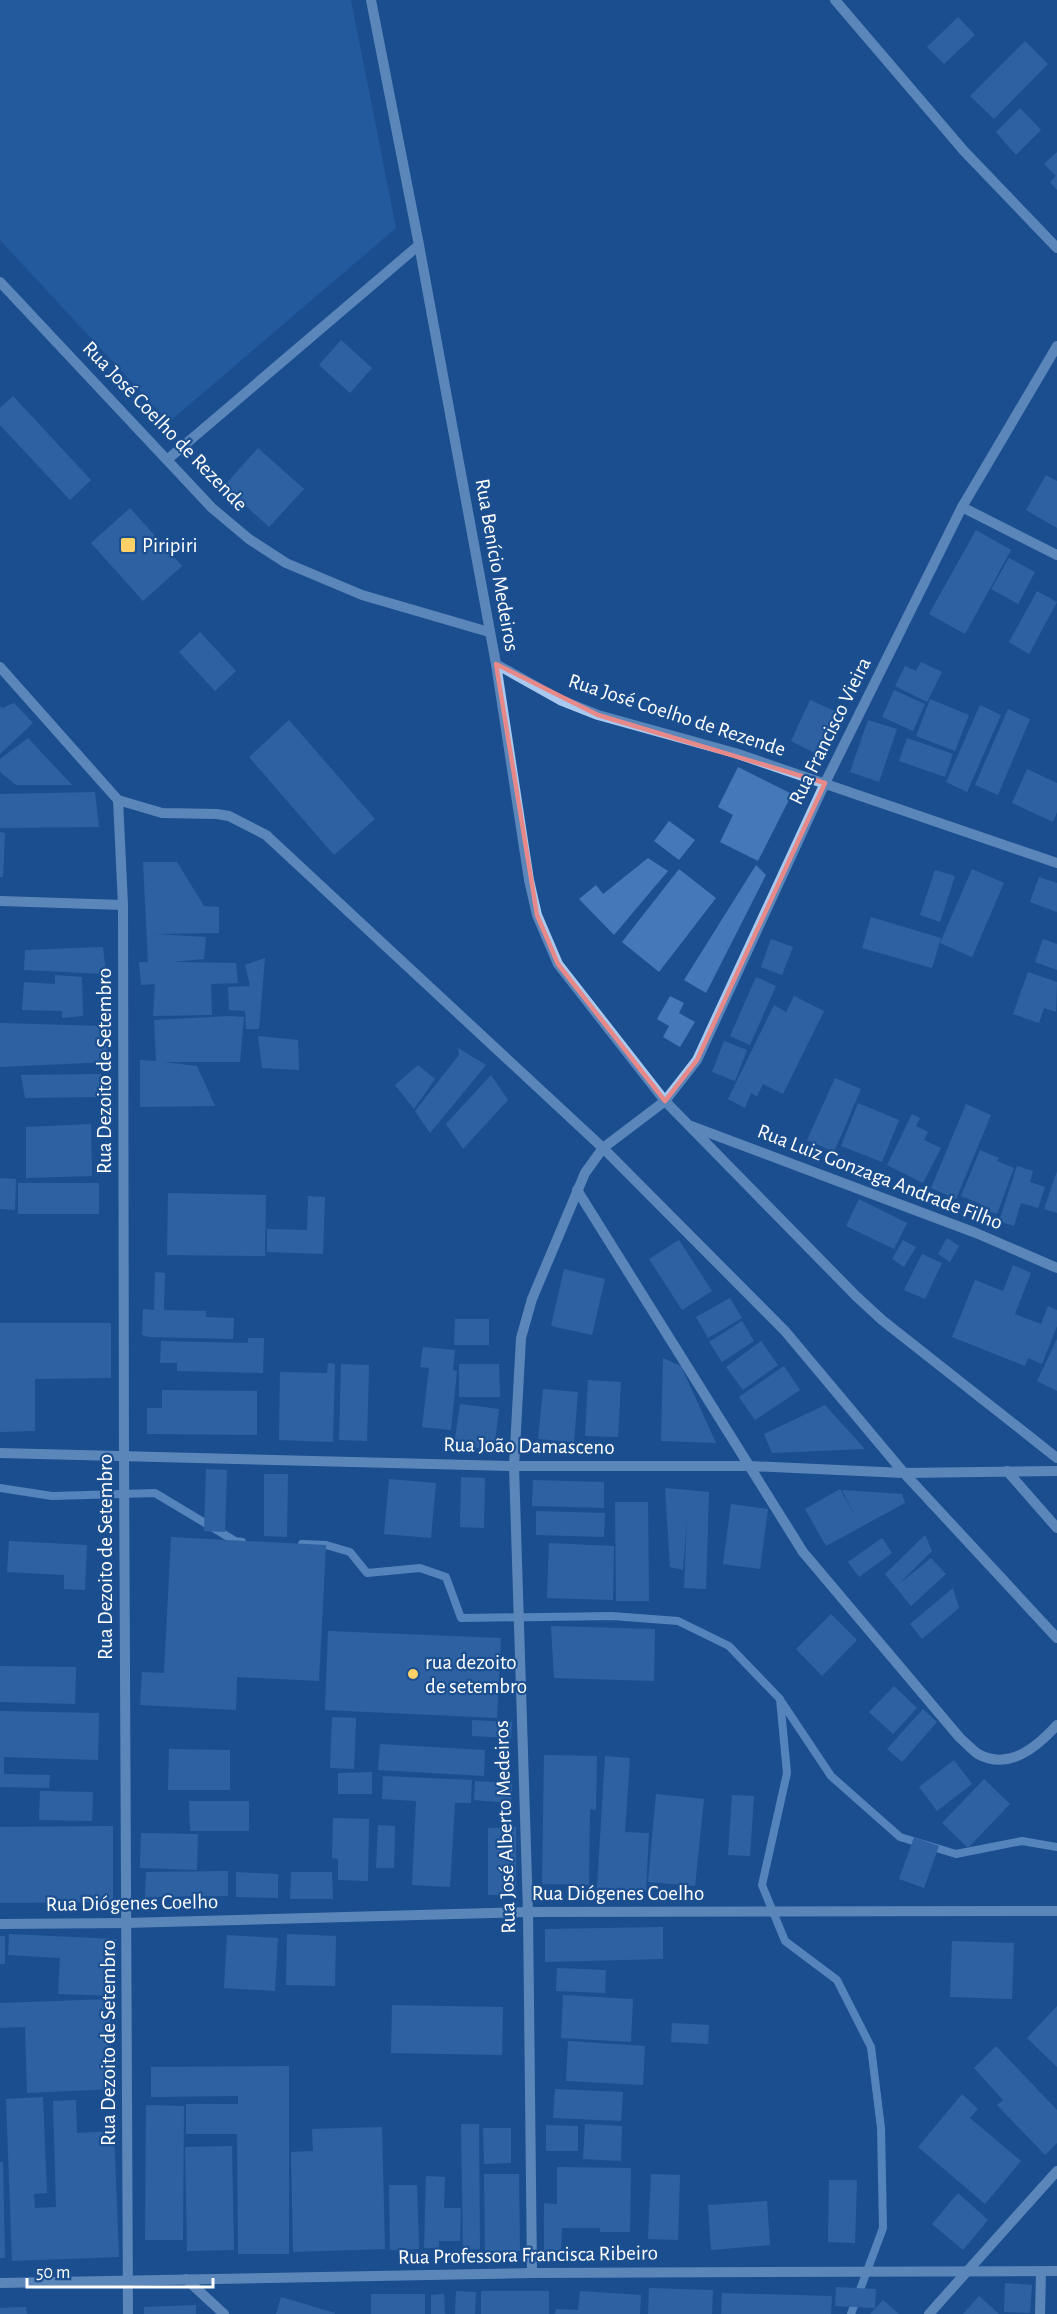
<svg xmlns="http://www.w3.org/2000/svg" width="1057" height="2314" font-family="'Alegreya Sans',sans-serif">
<style>
.green{fill:#2e69ad}
.lines{fill:none;stroke-linecap:round;stroke-linejoin:round}
.stream{stroke:#9cc4f0;stroke-width:8}
.building{fill:#4478b7}
.minor{stroke:#a9c9ee;stroke-width:10}
.marked{fill:none;stroke:#e88989;stroke-width:4.5;stroke-linejoin:round}
.poi-dot{fill:#ffd166;stroke:#1b4f8f;stroke-width:2}
.labels{text-anchor:middle;dominant-baseline:central;stroke-width:4.5;stroke-linejoin:round;paint-order:stroke}
.street-label{font-size:21px;fill:#fff;stroke:#1b4f8f}
.poi-label{font-size:21px;fill:#fff;stroke:#1b4f8f;text-anchor:start}
</style>
<rect width="100%" height="100%" fill="#1b4f8f"/>
<!-- green -->
<polygon class="green" points="0,0 351,0 396,228 169,422 0,240"/>
<g class="lines">
<!-- stream -->
<g class="stream">
<polyline points="0,1488 52,1496 155,1493 235,1541 242,1542"/>
<polyline points="302,1544 326,1545 350,1552 367,1573 420,1568 446,1577 461,1618 612,1616 678,1621 729,1646 780,1699 787,1773 762,1885 785,1941 837,1980 871,2047 881,2128 883,2228 851,2314"/>
<polyline points="781,1701 831,1776 900,1837 956,1854 1022,1841 1057,1847"/>
</g>
</g>
<!-- building -->
<g class="building">
<polygon points="958,17 975,35 944,64 927,47"/>
<polygon points="1025,41 1048,64 994,119 970,96"/>
<polygon points="1020,108 1041,130 1016,155 996,132"/>
<polygon points="1057,152 1057,190 1050,182 1056,176 1044,164"/>
<polygon points="341,340 372,368 350,393 319,365"/>
<polygon points="13,396 91,480 70,500 0,425 0,408"/>
<polygon points="258,448 304,489 269,527 224,486"/>
<polygon points="1046,475 1057,481 1057,528 1026,510"/>
<polygon points="130,508 182,566 143,601 91,543"/>
<polygon points="976,530 1011,550 965,634 929,614"/>
<polygon points="1009,558 1035,572 1018,604 991,589"/>
<polygon points="1037,591 1057,602 1029,654 1009,642"/>
<polygon points="200,632 236,671 215,691 179,652"/>
<polygon points="921,662 942,672 927,702 895,686 905,666 916,671"/>
<polygon points="894,690 925,704 913,731 882,717"/>
<polygon points="930,699 969,715 955,751 916,736"/>
<polygon points="810,700 839,713 819,755 791,741"/>
<polygon points="14,703 33,723 0,754 0,706 2,708"/>
<polygon points="980,705 1001,715 967,792 946,782"/>
<polygon points="1008,709 1030,719 998,795 975,785"/>
<polygon points="289,720 375,819 334,855 249,757"/>
<polygon points="868,720 897,729 879,782 850,772"/>
<polygon points="28,738 72,785 16,785 0,772 0,759"/>
<polygon points="907,738 953,754 945,777 899,761"/>
<polygon points="738,767 792,794 758,861 720,842 733,815 718,807"/>
<polygon points="1027,769 1057,783 1057,812 1053,822 1012,803"/>
<polygon points="95,792 99,827 0,828 0,794"/>
<polygon points="669,821 695,840 679,860 654,841"/>
<polygon points="0,832 5,833 3,877 0,877"/>
<polygon points="648,858 668,871 614,935 579,899 596,885 603,894"/>
<polygon points="143,862 177,862 204,906 219,907 219,933 155,934 206,937 204,959 172,962 236,963 238,983 211,984 212,1015 153,1016 155,984 141,985 139,962 148,962"/>
<polygon points="756,865 766,875 706,993 684,980"/>
<polygon points="679,869 716,898 659,972 622,942"/>
<polygon points="972,869 1004,883 972,957 940,943"/>
<polygon points="935,870 955,876 940,922 920,915"/>
<polygon points="1039,877 1057,883 1057,912 1030,902"/>
<polygon points="871,917 941,938 932,968 862,948"/>
<polygon points="771,939 793,947 782,975 761,967"/>
<polygon points="1043,939 1057,944 1057,970 1035,962"/>
<polygon points="103,947 106,974 24,970 25,950"/>
<polygon points="265,958 259,1029 246,1029 245,1011 229,1010 228,987 250,986 245,965"/>
<polygon points="1028,972 1057,982 1056,1012 1044,1008 1039,1023 1013,1014"/>
<polygon points="55,975 82,977 83,1016 62,1018 62,1011 22,1010 24,982 55,984"/>
<polygon points="756,977 776,986 750,1045 730,1036"/>
<polygon points="670,996 684,1003 679,1013 695,1022 680,1047 663,1037 669,1026 657,1019"/>
<polygon points="794,996 824,1011 783,1094 763,1084 757,1096 751,1093 745,1108 728,1099 774,1005 786,1012"/>
<polygon points="230,1016 244,1017 240,1062 164,1062 197,1066 215,1106 140,1107 140,1060 156,1061 154,1020"/>
<polygon points="0,1023 104,1026 109,1062 0,1067"/>
<polygon points="258,1036 298,1040 299,1070 262,1068"/>
<polygon points="724,1041 747,1050 735,1081 712,1072"/>
<polygon points="458,1048 486,1065 430,1133 415,1111 459,1055"/>
<polygon points="418,1065 435,1079 414,1109 395,1085"/>
<polygon points="101,1074 99,1097 25,1098 21,1075"/>
<polygon points="491,1075 508,1100 463,1149 446,1124"/>
<polygon points="835,1078 861,1089 834,1152 807,1140"/>
<polygon points="858,1103 899,1120 882,1162 841,1146"/>
<polygon points="966,1104 991,1115 956,1199 931,1188"/>
<polygon points="912,1114 920,1118 916,1126 928,1132 924,1140 941,1148 923,1183 887,1165"/>
<polygon points="91,1124 92,1176 26,1178 26,1127"/>
<polygon points="980,1150 999,1158 997,1161 1014,1168 997,1214 980,1208 981,1204 961,1196"/>
<polygon points="1017,1166 1033,1171 1030,1182 1045,1187 1038,1208 1021,1203 1014,1226 999,1221"/>
<polygon points="1057,1171 1057,1213 1044,1209"/>
<polygon points="0,1178 16,1179 15,1210 0,1209"/>
<rect x="18" y="1183" width="81" height="31"/>
<polygon points="168,1193 266,1195 265,1256 167,1255"/>
<polygon points="308,1196 325,1197 323,1254 267,1252 267,1229 307,1230"/>
<polygon points="859,1199 907,1223 894,1249 846,1226"/>
<polygon points="947,1238 959,1246 950,1262 938,1254"/>
<polygon points="679,1240 712,1291 682,1310 649,1259"/>
<polygon points="903,1240 916,1247 904,1267 892,1259"/>
<polygon points="922,1254 942,1263 925,1299 904,1290"/>
<polygon points="1013,1265 1031,1273 1015,1314 1041,1324 1048,1306 1057,1310 1057,1326 1042,1364 1028,1358 1025,1366 952,1337 975,1280 1003,1291"/>
<polygon points="564,1269 605,1279 592,1335 551,1326"/>
<polygon points="155,1272 165,1273 164,1310 206,1311 206,1317 234,1318 233,1339 149,1337 142,1335 143,1309 154,1310"/>
<polygon points="730,1298 742,1318 708,1338 696,1317"/>
<polygon points="455,1319 489,1319 489,1345 454,1345"/>
<polygon points="742,1321 754,1341 722,1362 709,1342"/>
<polygon points="0,1323 111,1323 111,1378 35,1379 35,1431 0,1432"/>
<polygon points="248,1338 264,1338 263,1373 177,1371 177,1363 160,1363 161,1341 248,1343"/>
<polygon points="1057,1339 1057,1391 1037,1381"/>
<polygon points="761,1341 778,1365 743,1390 726,1367"/>
<polygon points="423,1347 455,1350 453,1370 457,1371 451,1430 422,1427 429,1368 420,1367"/>
<polygon points="663,1358 681,1366 716,1443 661,1441"/>
<polygon points="328,1363 335,1364 333,1442 279,1440 280,1372 327,1373"/>
<polygon points="341,1364 369,1365 367,1441 339,1440"/>
<polygon points="459,1364 499,1364 500,1397 459,1397"/>
<polygon points="784,1366 800,1390 755,1420 739,1397"/>
<polygon points="588,1380 621,1382 618,1437 585,1436"/>
<polygon points="543,1389 578,1392 574,1442 538,1439"/>
<polygon points="162,1390 257,1391 257,1435 147,1434 147,1408 162,1408"/>
<polygon points="460,1404 499,1409 494,1450 454,1445"/>
<polygon points="825,1405 865,1449 772,1453 764,1434"/>
<polygon points="206,1469 227,1470 225,1532 204,1531"/>
<polygon points="264,1474 288,1474 287,1537 264,1536"/>
<polygon points="461,1477 485,1478 484,1528 460,1527"/>
<polygon points="389,1479 436,1483 431,1538 384,1534"/>
<polygon points="533,1480 604,1482 604,1508 532,1506"/>
<polygon points="665,1488 709,1492 706,1589 684,1588 687,1519 683,1570 670,1567"/>
<polygon points="840,1489 856,1518 842,1490 902,1494 905,1503 826,1546 805,1509"/>
<polygon points="615,1502 648,1502 649,1601 616,1601"/>
<polygon points="731,1504 768,1509 760,1569 723,1564"/>
<polygon points="536,1511 605,1513 604,1537 536,1535"/>
<polygon points="925,1535 932,1551 899,1584 931,1558 946,1574 911,1606 885,1574"/>
<polygon points="171,1537 326,1545 319,1681 237,1677 236,1710 140,1705 142,1672 164,1673"/>
<polygon points="882,1538 892,1553 859,1577 848,1562"/>
<polygon points="9,1541 87,1545 85,1590 64,1589 64,1575 7,1572"/>
<polygon points="549,1543 614,1546 613,1600 547,1598"/>
<polygon points="953,1588 959,1608 922,1639 910,1624"/>
<polygon points="831,1614 857,1640 822,1676 796,1649"/>
<polygon points="551,1626 655,1629 654,1681 554,1678"/>
<polygon points="328,1631 501,1638 497,1718 325,1710"/>
<polygon points="0,1666 76,1667 75,1704 0,1702"/>
<polygon points="894,1686 917,1708 893,1734 869,1712"/>
<polygon points="923,1709 937,1722 902,1762 887,1749"/>
<polygon points="0,1711 99,1713 98,1760 4,1757 4,1774 50,1775 49,1788 0,1787"/>
<polygon points="332,1717 356,1718 354,1769 330,1768"/>
<polygon points="472,1720 512,1722 511,1738 472,1736"/>
<polygon points="380,1744 485,1750 484,1776 378,1770"/>
<polygon points="169,1749 230,1750 230,1790 168,1790"/>
<polygon points="544,1755 597,1756 596,1810 590,1809 589,1885 542,1884"/>
<polygon points="605,1756 630,1758 625,1832 649,1833 646,1891 597,1888"/>
<polygon points="954,1760 972,1784 937,1811 919,1787"/>
<polygon points="372,1772 372,1794 338,1794 338,1773"/>
<polygon points="383,1776 472,1780 471,1803 455,1803 450,1887 412,1885 416,1801 382,1799"/>
<polygon points="984,1779 1010,1804 968,1848 942,1823"/>
<polygon points="475,1781 512,1783 511,1803 474,1800"/>
<polygon points="40,1791 93,1792 92,1821 39,1820"/>
<polygon points="656,1794 704,1799 695,1886 648,1882"/>
<polygon points="732,1795 754,1796 750,1856 728,1855"/>
<polygon points="189,1801 249,1801 249,1831 190,1831"/>
<polygon points="333,1818 369,1819 368,1881 338,1880 338,1859 332,1858"/>
<polygon points="378,1825 395,1826 394,1868 376,1868"/>
<polygon points="113,1826 113,1902 0,1903 0,1827"/>
<polygon points="516,1827 516,1895 488,1895 488,1828"/>
<polygon points="141,1833 198,1834 197,1870 140,1868"/>
<polygon points="914,1837 939,1846 924,1888 899,1879"/>
<polygon points="228,1871 228,1896 145,1897 146,1872"/>
<polygon points="236,1872 278,1874 278,1898 236,1897"/>
<polygon points="291,1872 332,1872 333,1899 290,1899"/>
<polygon points="663,1927 663,1959 545,1962 545,1929"/>
<polygon points="9,1934 116,1939 114,1996 58,1994 60,1958 8,1955"/>
<polygon points="287,1934 336,1936 335,1986 286,1985"/>
<polygon points="227,1935 278,1938 275,1991 224,1988"/>
<rect x="0" y="1936" width="5" height="28"/>
<polygon points="952,1941 1014,1943 1012,1999 950,1997"/>
<polygon points="557,1968 606,1970 605,1993 556,1991"/>
<polygon points="563,1995 633,1999 631,2042 561,2038"/>
<polygon points="109,1999 113,2089 27,2093 25,2027 0,2028 0,2003"/>
<polygon points="392,2005 503,2007 502,2055 391,2053"/>
<polygon points="1057,2006 1057,2067 1027,2038"/>
<polygon points="672,2023 709,2025 708,2044 671,2042"/>
<polygon points="568,2041 645,2046 643,2085 566,2081"/>
<polygon points="996,2046 1057,2110 1057,2143 1045,2155 997,2105 1003,2100 974,2068"/>
<polygon points="289,2066 289,2254 238,2254 237,2134 186,2134 186,2104 238,2104 238,2096 151,2097 151,2067"/>
<polygon points="555,2089 623,2092 621,2121 553,2118"/>
<polygon points="962,2094 978,2109 970,2118 1021,2161 985,2204 918,2147"/>
<polygon points="43,2097 47,2193 34,2194 35,2208 56,2207 53,2101 76,2100 77,2133 114,2131 119,2257 12,2261 6,2099"/>
<polygon points="146,2105 184,2106 183,2240 145,2240"/>
<polygon points="461,2124 479,2124 480,2249 463,2250"/>
<polygon points="585,2124 622,2126 621,2161 583,2159"/>
<polygon points="546,2125 578,2126 578,2151 546,2151"/>
<polygon points="382,2127 385,2249 293,2252 291,2152 313,2151 312,2129"/>
<polygon points="483,2128 511,2128 511,2163 484,2164"/>
<polygon points="232,2146 234,2250 187,2251 185,2147"/>
<polygon points="0,2162 3,2162 5,2258 0,2258"/>
<polygon points="557,2167 631,2168 630,2232 600,2232 600,2228 562,2228 561,2250 544,2250 544,2203 557,2204"/>
<polygon points="484,2174 519,2174 520,2251 485,2251"/>
<polygon points="651,2174 680,2175 678,2240 648,2239"/>
<polygon points="426,2176 445,2177 444,2208 461,2208 460,2241 439,2241 439,2248 424,2248"/>
<polygon points="829,2180 857,2180 855,2243 828,2242"/>
<polygon points="389,2185 417,2185 419,2249 390,2250"/>
<polygon points="958,2193 988,2220 963,2250 932,2224"/>
<polygon points="767,2201 770,2245 711,2250 708,2205"/>
<polygon points="1005,2283 1032,2285 1030,2313 1004,2312"/>
<polygon points="836,2287 876,2289 875,2308 835,2306"/>
<polygon points="649,2288 713,2290 712,2314 648,2314"/>
<polygon points="456,2291 476,2292 475,2314 455,2314"/>
<rect x="481" y="2291" width="68" height="23"/>
<polygon points="580,2291 641,2295 640,2314 555,2314 556,2309 578,2310"/>
<polygon points="722,2293 832,2296 831,2314 721,2314"/>
<rect x="371" y="2294" width="54" height="20"/>
<polygon points="444,2294 445,2314 431,2314 431,2295"/>
<polygon points="979,2296 999,2314 963,2314"/>
<polygon points="281,2297 335,2313 335,2314 276,2314"/>
<polygon points="883,2300 899,2314 870,2314"/>
<polygon points="196,2305 196,2314 144,2314 144,2307"/>
<polygon points="26,2307 27,2314 0,2314 0,2308"/>
</g>
<g class="lines">
<!-- minor -->
<g class="minor">
<polyline points="371,0 419,245 496,664 529,880 537,915 558,964 665,1101 856,1296 882,1320 1057,1458"/>
<polyline points="835,0 964,151 1057,248"/>
<polyline points="0,282 212,508 249,539 286,563 362,595 489,632"/>
<polyline points="168,459 419,245"/>
<polyline points="962,507 1057,555"/>
<polyline points="496,664 560,700 598,715 735,753 1057,863"/>
<polyline points="0,667 118,800 162,813 217,814 229,816 266,835 603,1148 785,1331 904,1473 1057,1638"/>
<polyline points="118,800 123,905 124,1457 128,2314"/>
<polyline points="0,901 123,905"/>
<polyline points="691,1126 976,1233 1057,1268"/>
<path d="M577 1190 803 1552 960 1738C966 1743 972 1750 978 1754 1009 1771 1037 1747 1057 1725"/>
<polyline points="0,1453 514,1466 750,1466 904,1473 1057,1471"/>
<polyline points="1007,1471 1057,1528"/>
<polyline points="0,1924 126,1923 528,1912 1057,1911"/>
<polyline points="532,2273 528,1912 514,1466 521,1338 532,1299 585,1173 603,1148 665,1101 697,1060 825,783 962,507 1057,346"/>
<polyline points="186,2279 224,2314"/>
<polyline points="0,2283 532,2273 1057,2271"/>
<polyline points="929,2314 1057,2171"/>
<polyline points="1040,2314 1041,2272"/>
</g>
</g>
<!-- marked area -->
<path d="M0 0H1057V2314H0ZM496 664 598 715 825 783 697 1060 665 1101 558 964 537 915Z" fill="#1b4f8f" fill-opacity=".55" fill-rule="evenodd"/>
<path class="marked" d="M496 664 598 715 825 783 697 1060 665 1101 558 964 537 915Z"/>
<!-- markers -->
<g class="poi-dot">
<rect x="120" y="537" width="16" height="16" rx="3"/>
<circle cx="413" cy="1674" r="6"/>
</g>
<g class="labels">
<!-- street labels -->
<g class="street-label">
<text transform="translate(165 426) rotate(46)">Rua José Coelho de Rezende</text>
<text transform="translate(497 565) rotate(80)">Rua Benício Medeiros</text>
<text transform="translate(677 715) rotate(18)">Rua José Coelho de Rezende</text>
<text transform="translate(830 731) rotate(-64)">Rua Francisco Vieira</text>
<text transform="translate(104 1071) rotate(-90)">Rua Dezoito de Setembro</text>
<text transform="translate(880 1177) rotate(21)">Rua Luiz Gonzaga Andrade Filho</text>
<text transform="translate(529 1446) rotate(1)">Rua João Damasceno</text>
<text transform="translate(105 1557) rotate(-90)">Rua Dezoito de Setembro</text>
<text transform="translate(505 1827) rotate(-92)">Rua José Alberto Medeiros</text>
<text x="618" y="1893">Rua Diógenes Coelho</text>
<text transform="translate(132 1903) rotate(-1)">Rua Diógenes Coelho</text>
<text transform="translate(108 2043) rotate(-90)">Rua Dezoito de Setembro</text>
<text transform="translate(528 2255) rotate(-1)">Rua Professora Francisca Ribeiro</text>
</g>
<!-- poi labels -->
<g class="poi-label">
<text x="142" y="545">Piripiri</text>
<text x="425" y="1662">rua dezoito<tspan x="425" dy="24">de setembro</tspan></text>
</g>
</g>
<!-- scale -->
<path d="M27 2278v9h186v-9" fill="none" stroke="#ffffff" stroke-width="3"/>
<text x="36" y="2278" font-size="18" fill="#ffffff" stroke="#1b4f8f" stroke-width="4.5" paint-order="stroke">50 m</text>
</svg>
